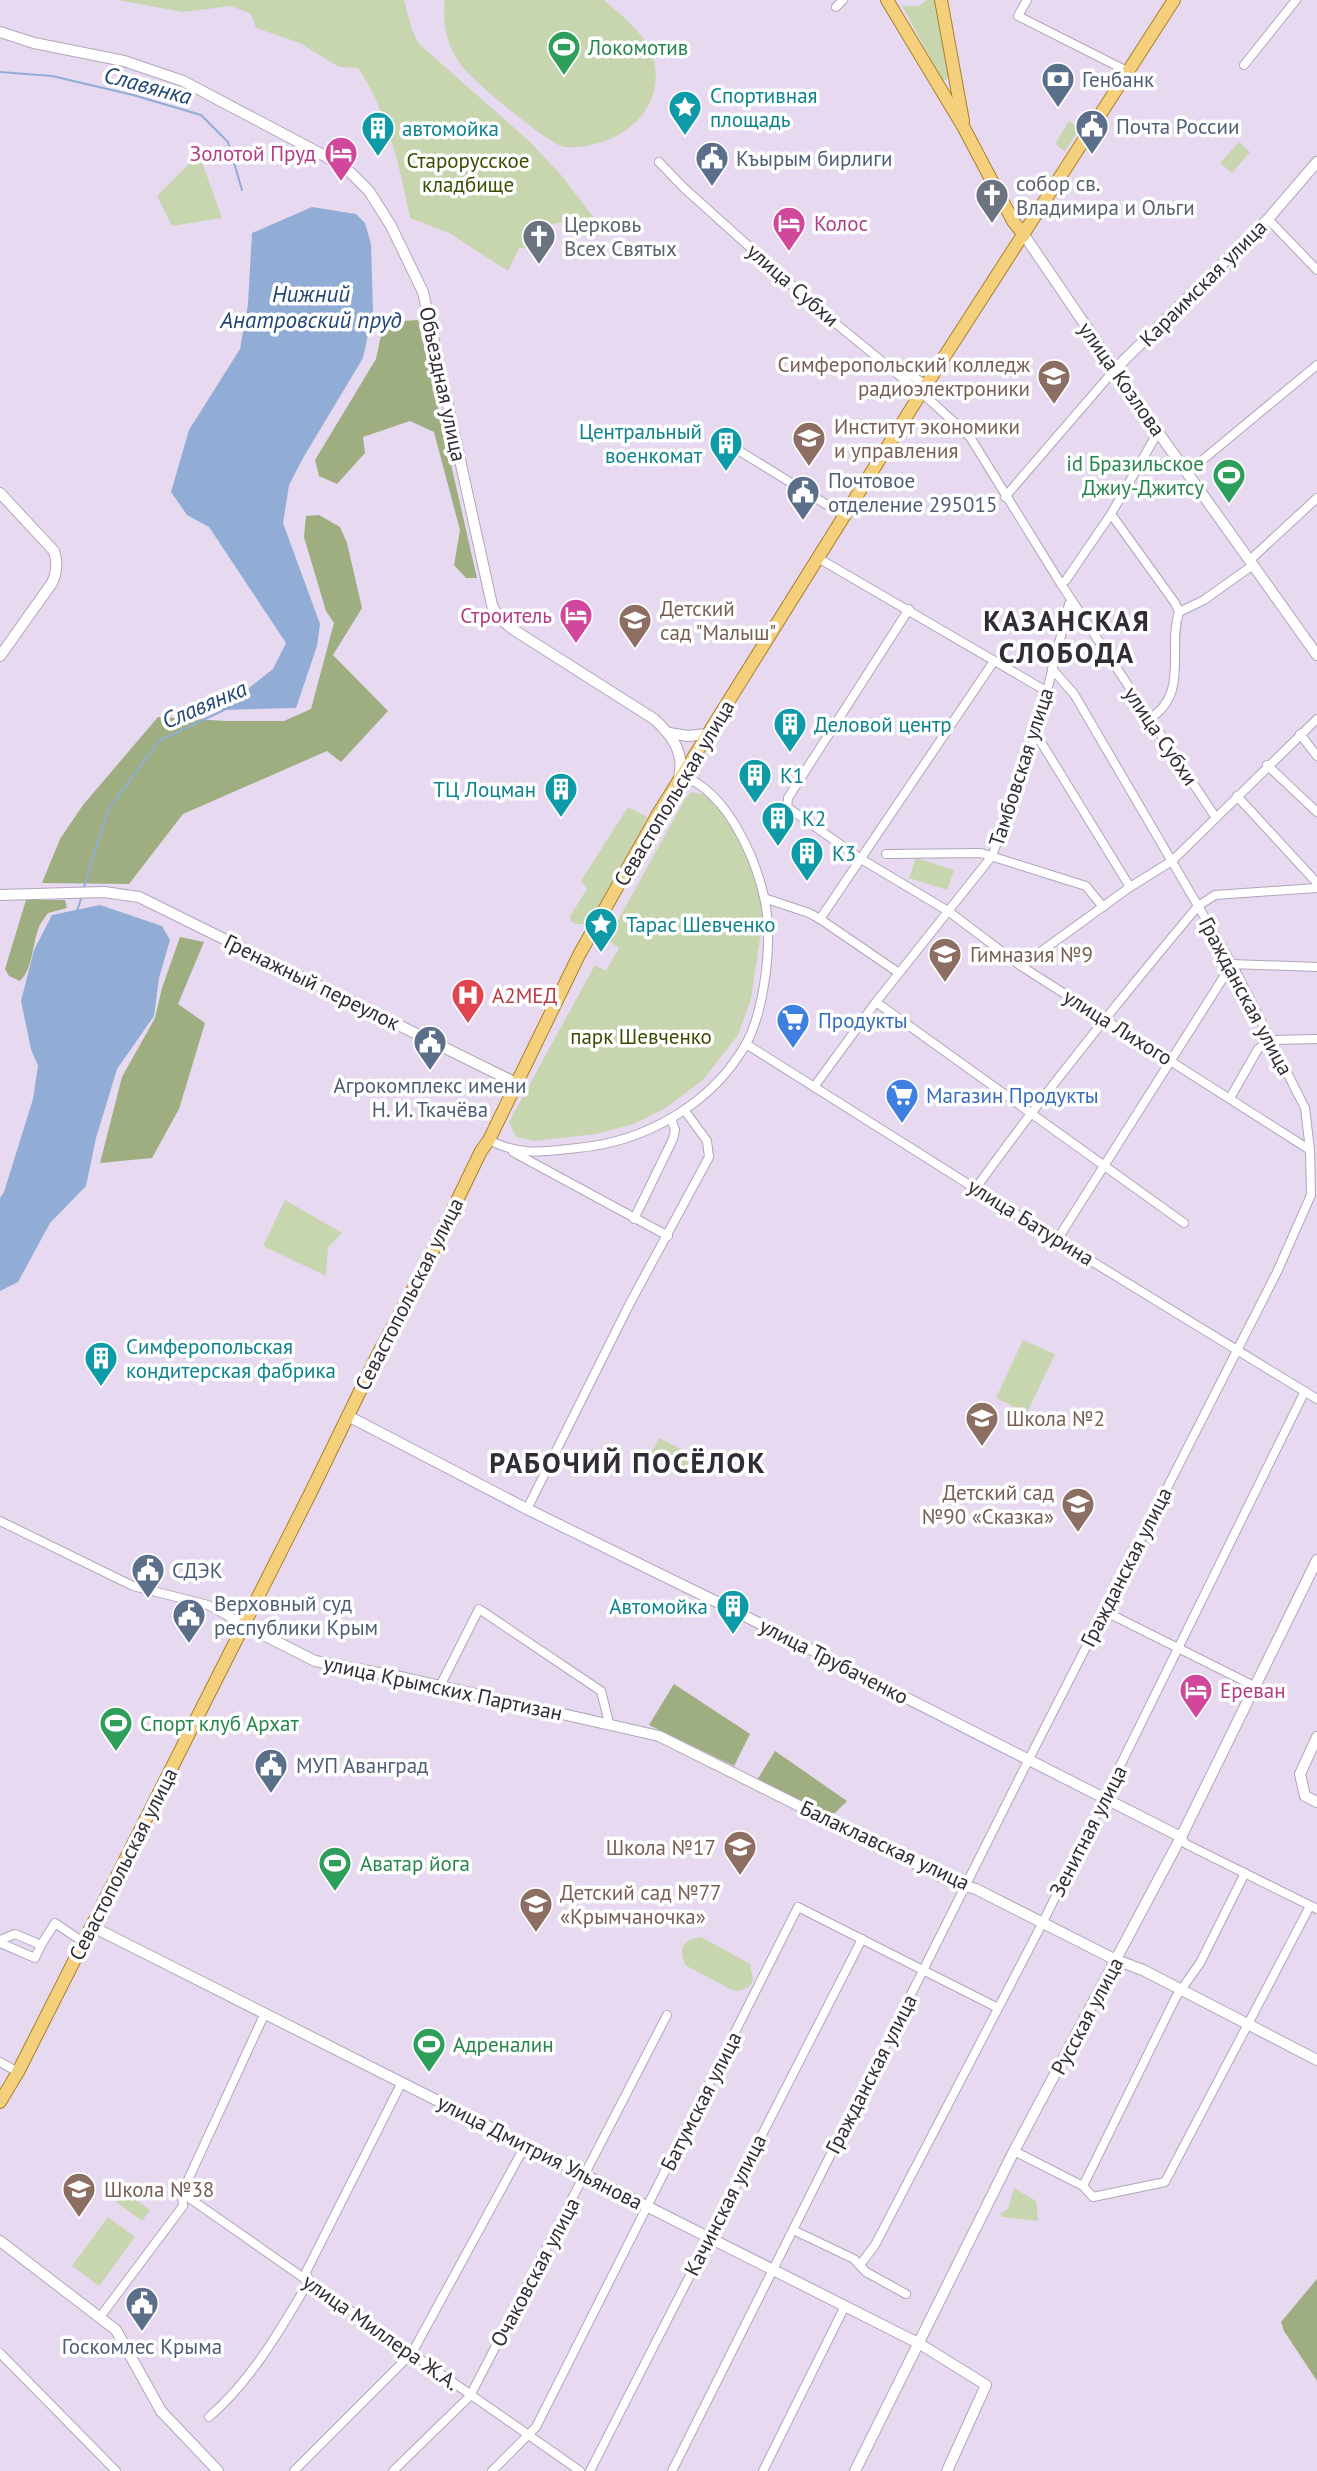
<svg xmlns="http://www.w3.org/2000/svg" width="1317" height="2471" font-family="'PT Sans',sans-serif">
<style>
.green{fill:#c8d6af}
.forest{fill:#9eae80}
.water{fill:#91add5}
.lines{fill:none;stroke-linecap:round;stroke-linejoin:round}
.stream{stroke:#91add5;stroke-width:2}
.street-casing{stroke:#b2a5bb;stroke-width:10}
.secondary-casing{stroke:#b2a5bb;stroke-width:12}
.primary-casing{stroke:#ab812a;stroke-width:14}
.street{stroke:#fff;stroke-width:8}
.secondary{stroke:#fff;stroke-width:10}
.primary{stroke:#f4cf7c;stroke-width:12}
.labels{text-anchor:middle;dominant-baseline:central;stroke-width:7;stroke-linejoin:round;paint-order:stroke}
.leisure-label{font-size:21px;fill:#27864d;stroke:#fff;text-anchor:start}
.service-label{font-size:21px;fill:#4e5e75;stroke:#fff;text-anchor:start}
.culture-label{font-size:21px;fill:#0d838f;stroke:#fff;text-anchor:start}
.hotel-label{font-size:21px;fill:#b23c85;stroke:#fff;text-anchor:end}
.park-label{font-size:21px;fill:#3a4c00;stroke:#fff}
.worship-label{font-size:21px;fill:#5b616d;stroke:#fff;text-anchor:start}
.street-label{font-size:21px;fill:#312c35;stroke:#fff}
.education-label{font-size:21px;fill:#785e54;stroke:#fff;text-anchor:start}
.health-label{font-size:21px;fill:#be3a42;stroke:#fff;text-anchor:start}
.shop-label{font-size:21px;fill:#366cbe;stroke:#fff;text-anchor:start}
.water-label{font-size:23px;font-style:italic;fill:#224779;stroke:#fff}
.district-label{font-size:28px;font-weight:bold;letter-spacing:2px;fill:#312c35;stroke:#fff}
</style>
<rect width="100%" height="100%" fill="#e6d9f0"/>
<!-- green -->
<g class="green">
<path d="M117 0H404L411 27 418 43 530 142 561 175 608 236 589 235 569 221 536 227 527 239 533 248H519L508 271 449 233 410 218C401 170 386 108 358 68L339 67 300 43 256 28 251 14 231 6 183 12Z"/>
<path d="M445 0H604C623 17 648 35 654 61 666 115 613 150 565 147 550 146 466 76 458 61 446 41 442 23 445 0Z"/>
<polygon points="927,0 935,0 949,78 943,81 902,6 919,6"/>
<polygon points="1069,121 1080,128 1065,151 1055,144"/>
<polygon points="1239,142 1250,152 1232,173 1220,163"/>
<polygon points="199,154 222,218 172,226 157,196"/>
<polygon points="691,792 706,795 728,819 743,845 756,880 764,912 751,999 738,1035 703,1080 664,1109 634,1124 596,1134 535,1141 516,1137 509,1122 595,965 606,971 619,948 607,940 685,799"/>
<polygon points="628,807 647,817 589,924 575,924 571,921 570,916 587,889 581,881"/>
<polygon points="916,858 954,870 947,890 909,878"/>
<polygon points="285,1200 342,1233 328,1247 326,1276 263,1246"/>
<polygon points="1023,1340 1055,1354 1027,1413 996,1398"/>
<polygon points="659,1438 693,1455 685,1472 650,1455"/>
<path d="M701 1937 750 1964 753 1980 749 1987 739 1991 732 1990 685 1965C679 1948 682 1940 701 1937Z"/>
<polygon points="1014,2188 1036,2201 1038,2221 1002,2217 1000,2214 1008,2209"/>
<polygon points="124,2191 150,2210 142,2221 116,2202"/>
<polygon points="108,2217 135,2237 99,2286 72,2266"/>
</g>
<!-- forest -->
<g class="forest">
<polygon points="385,316 403,321 418,320 477,578 466,578 454,565 460,530 434,432 410,421 363,437 365,453 337,484 319,476 315,460 376,359"/>
<polygon points="319,515 340,527 347,543 362,608 333,655 388,711 341,762 327,751 183,814 129,884 42,883 60,839 83,805 158,717 227,721 284,721 311,709 334,623 326,611 304,537 306,516"/>
<path d="M26 900H65L67 908 48 913C45 917 41 922 39 927 32 944 33 969 20 981L9 976 5 969Z"/>
<polygon points="180,937 204,942 178,1004 205,1023 179,1109 152,1158 100,1163 122,1077 155,1018 162,988"/>
<polygon points="674,1684 750,1734 734,1766 649,1725"/>
<polygon points="775,1751 847,1801 835,1813 827,1813 757,1780"/>
<polygon points="1317,2279 1317,2381 1284,2331 1281,2322"/>
</g>
<!-- water -->
<g class="water">
<polygon points="312,207 356,214 365,223 371,244 373,312 363,358 303,458 289,485 283,523 320,624 317,646 296,708 221,710 273,669 286,643 209,527 187,515 171,492 189,430 240,349 248,304 252,233"/>
<polygon points="100,905 162,926 170,940 159,978 154,1016 117,1069 96,1138 86,1186 50,1223 18,1282 0,1291 0,1198 4,1192 33,1099 38,1066 31,1049 21,1001 34,950 52,915"/>
</g>
<g class="lines">
<!-- stream -->
<g class="stream">
<polyline points="0,72 52,76 133,95 201,115 228,142 242,190"/>
<polyline points="84,887 108,810 159,741 224,710"/>
<polyline points="77,911 82,896"/>
</g>
<defs>
<g id="street">
<polyline points="1027,0 1018,16 1127,71"/>
<polyline points="836,7 843,0"/>
<polyline points="1244,65 1296,0"/>
<polyline points="659,162 684,188 823,313 933,403 970,437 1061,584 1216,818"/>
<polyline points="1268,219 1317,270"/>
<polyline points="890,365 902,369 926,385"/>
<polyline points="741,452 845,516"/>
<polyline points="1188,472 1317,365"/>
<polyline points="1005,497 1116,368"/>
<path d="M1111 514 1175 603 1179 612C1167 650 1190 694 1149 719"/>
<polyline points="818,558 1046,691"/>
<polyline points="1250,560 1317,498"/>
<polyline points="1061,584 1066,580 1111,514 1158,432"/>
<polyline points="909,609 788,798 787,807 861,859 948,911 1021,966 1310,1150"/>
<polyline points="1179,612 1204,600 1253,565"/>
<polyline points="1036,734 1130,887"/>
<polyline points="1300,734 1317,756"/>
<polyline points="1267,765 1317,812"/>
<polyline points="1237,796 1317,883"/>
<polyline points="886,854 981,853 1086,886 1103,907"/>
<polyline points="767,899 809,913 820,919 899,973"/>
<polyline points="820,919 994,661"/>
<polyline points="1021,966 1130,887 1172,861 1317,719"/>
<polyline points="876,1002 1184,1223"/>
<polyline points="746,1044 1057,1240 1317,1399"/>
<polyline points="814,1087 876,1002 992,856 1036,734 1069,604 1072,601"/>
<polyline points="1230,1098 1258,1049 1271,1040 1317,1039"/>
<path d="M489 1140C519 1156 544 1152 577 1148 645 1142 713 1104 747 1042 758 1021 763 995 766 971 771 926 768 898 751 856 738 827 722 798 694 781L677 785"/>
<polyline points="513,1152 668,1236"/>
<path d="M976 1188C1046 1090 1121 998 1198 906L1215 895 1317 888"/>
<polyline points="634,1219 673,1139 675,1130 671,1118"/>
<polyline points="1057,1240 1232,964 1317,967"/>
<polyline points="527,1509 629,1305 709,1157 707,1141 685,1111"/>
<polyline points="0,1521 133,1586 208,1605 244,1625"/>
<polyline points="1104,1611 1254,1686"/>
<polyline points="440,1686 479,1609 601,1691 609,1723"/>
<polyline points="1181,1837 1186,1844 1317,1909"/>
<polyline points="0,1940 15,1934 41,1945 55,1923 83,1942"/>
<polyline points="0,1943 35,1958 41,1945"/>
<polyline points="0,2062 18,2072"/>
<polyline points="1014,2151 1083,2186 1093,2197 1165,2182 1310,1906"/>
<polyline points="1083,2186 1176,1997 1200,1963 1245,1873"/>
<polyline points="182,2193 580,2471"/>
<polyline points="793,2230 854,2259 866,2272 906,2294"/>
<polyline points="860,2265 875,2245 1043,1922 1305,1391"/>
<polyline points="100,2317 183,2206 182,2193 265,2013"/>
<polyline points="0,2353 116,2471"/>
<path d="M209 2417C251 2381 281 2329 309 2281L306 2272 402 2082"/>
<polyline points="294,2471 412,2353 526,2144"/>
<polyline points="393,2471 470,2396 667,2015"/>
<polyline points="492,2471 536,2427 798,1907 998,2008"/>
<polyline points="590,2471 862,1939"/>
<polyline points="672,2471 1029,1759 1277,1272 1311,1195 1310,1150 1305,1108 1232,964 1074,694 1052,669"/>
<polyline points="763,2471 844,2308"/>
</g>
<g id="secondary">
<path d="M0 32 34 43 124 61 183 81 325 156 351 173 369 191 391 226 423 292 492 605 498 617 514 630 654 719C672 735 685 753 679 777"/>
<polyline points="1024,235 1158,432 1317,655"/>
<polyline points="1116,368 1268,219 1317,162"/>
<path d="M0 493 54 551C58 562 57 572 52 583L0 656"/>
<polyline points="669,733 688,736 707,734"/>
<polyline points="0,895 104,892 139,897 516,1083"/>
<polyline points="348,1416 527,1509 723,1605 1181,1837"/>
<polyline points="244,1625 315,1661 405,1678 659,1736 952,1882 976,1889 1116,1960 1143,1970 1317,2060"/>
<polyline points="1317,1737 1300,1774 1305,1796 1317,1802"/>
<polyline points="91,1926 920,2344 986,2385 947,2471"/>
<polyline points="0,2241 116,2330 161,2411 218,2471"/>
<polyline points="855,2471 1014,2151 1181,1837 1317,1560"/>
</g>
<g id="primary">
<polyline points="887,0 964,128 1013,221 1024,235"/>
<polyline points="941,0 963,121"/>
<polyline points="0,2102 18,2072 311,1492 379,1352 422,1273 481,1151 489,1140 579,955 658,814 921,393 1174,0"/>
</g>
</defs>
<!-- street casing -->
<use href="#street" class="street-casing"/>
<!-- secondary casing -->
<use href="#secondary" class="secondary-casing"/>
<!-- primary casing -->
<use href="#primary" class="primary-casing"/>
<!-- street -->
<use href="#street" class="street"/>
<!-- secondary -->
<use href="#secondary" class="secondary"/>
<!-- primary -->
<use href="#primary" class="primary"/>
</g>
<!-- icons -->
<defs>
<symbol id="stadium-pin" viewBox="-11 -11 22 30"><path d="M0 17L-7.5 6A9.5 9.5 0 1 1 7.5 6Z" fill="#2e9e5b" stroke="#fff"/><path d="M0-5a6.5 5 0 1 0 0 10a6.5 5 0 1 0 0-10ZM-3.5-1.8h7v3.6h-7Z" fill="#fff"/></symbol>
<symbol id="bank-pin" viewBox="-11 -11 22 30"><path d="M0 17L-7.5 6A9.5 9.5 0 1 1 7.5 6Z" fill="#5c6f8a" stroke="#fff"/><path d="M-6-4H6V4H-6ZM0-2.3a2.3 2.3 0 1 0 0 4.6a2.3 2.3 0 1 0 0-4.6Z" fill="#fff"/></symbol>
<symbol id="sight-pin" viewBox="-11 -11 22 30"><path d="M0 17L-7.5 6A9.5 9.5 0 1 1 7.5 6Z" fill="#0f9aa8" stroke="#fff"/><path d="M0-6L1.8-2.2L6-1.7L2.9 1.2L3.7 5.4L0 3.3L-3.7 5.4L-2.9 1.2L-6-1.7L-1.8-2.2Z" fill="#fff"/></symbol>
<symbol id="civic-pin" viewBox="-11 -11 22 30"><path d="M0 17L-7.5 6A9.5 9.5 0 1 1 7.5 6Z" fill="#5c6f8a" stroke="#fff"/><path d="M-.6-6.5H3V-4.5H.6V-3L4-1V1h2V6H-6V1h2V-1L-.6-3ZM-1.2 2.5V6h2.4V2.5Z" fill="#fff"/></symbol>
<symbol id="building-pin" viewBox="-11 -11 22 30"><path d="M0 17L-7.5 6A9.5 9.5 0 1 1 7.5 6Z" fill="#0f9aa8" stroke="#fff"/><path d="M-4-6H4V6H1V3H-1V6H-4ZM-2.5-4.3h1.7v1.8h-1.7ZM.8-4.3h1.7v1.8H.8ZM-2.5-1h1.7V.8h-1.7ZM.8-1h1.7V.8H.8Z" fill="#fff"/></symbol>
<symbol id="hotel-pin" viewBox="-11 -11 22 30"><path d="M0 17L-7.5 6A9.5 9.5 0 1 1 7.5 6Z" fill="#d1479c" stroke="#fff"/><path d="M-6-4.5h1.5V1H6V5H4.5V3h-9V5H-6ZM-4 0a1.8 1.8 0 1 1 3.6 0ZM.5 0V-2.5h3Q6-2.5 6 0Z" fill="#fff"/></symbol>
<symbol id="church-pin" viewBox="-11 -11 22 30"><path d="M0 17L-7.5 6A9.5 9.5 0 1 1 7.5 6Z" fill="#6b7280" stroke="#fff"/><path d="M-1.2-6h2.4v3.5h3.3v2.4h-3.3V6h-2.4V-.1h-3.3v-2.4h3.3Z" fill="#fff"/></symbol>
<symbol id="university-pin" viewBox="-11 -11 22 30"><path d="M0 17L-7.5 6A9.5 9.5 0 1 1 7.5 6Z" fill="#8d6e63" stroke="#fff"/><path d="M0-5L7-2L0 1L-7-2ZM-4 1L0 2.5L4 1V4Q0 6-4 4Z" fill="#fff"/></symbol>
<symbol id="school-pin" viewBox="-11 -11 22 30"><path d="M0 17L-7.5 6A9.5 9.5 0 1 1 7.5 6Z" fill="#8d6e63" stroke="#fff"/><path d="M0-5L7-2L0 1L-7-2ZM-4 1L0 2.5L4 1V4Q0 6-4 4Z" fill="#fff"/></symbol>
<symbol id="hospital-pin" viewBox="-11 -11 22 30"><path d="M0 17L-7.5 6A9.5 9.5 0 1 1 7.5 6Z" fill="#e0444e" stroke="#fff"/><path d="M-5-5h3v3.5h4V-5h3V5h-3V1.5h-4V5h-3Z" fill="#fff"/></symbol>
<symbol id="supermarket-pin" viewBox="-11 -11 22 30"><path d="M0 17L-7.5 6A9.5 9.5 0 1 1 7.5 6Z" fill="#3f7fe0" stroke="#fff"/><path d="M-6-5.5h2.5l.6 2H6L4.5 2H-2.5L-4.4-4H-6ZM-1.5 3.2a1.3 1.3 0 1 0 .1 0ZM3 3.2a1.3 1.3 0 1 0 .1 0Z" fill="#fff"/></symbol>
</defs>
<g fill-rule="evenodd">
<use href="#stadium-pin" x="545" y="28" width="38" height="52"/>
<use href="#bank-pin" x="1039" y="60" width="38" height="52"/>
<use href="#sight-pin" x="666" y="88" width="38" height="52"/>
<use href="#civic-pin" x="1073" y="107" width="38" height="52"/>
<use href="#building-pin" x="359" y="109" width="38" height="52"/>
<use href="#hotel-pin" x="322" y="134" width="38" height="52"/>
<use href="#civic-pin" x="693" y="139" width="38" height="52"/>
<use href="#church-pin" x="973" y="176" width="38" height="52"/>
<use href="#hotel-pin" x="770" y="204" width="38" height="52"/>
<use href="#church-pin" x="520" y="217" width="38" height="52"/>
<use href="#university-pin" x="1035" y="357" width="38" height="52"/>
<use href="#university-pin" x="790" y="419" width="38" height="52"/>
<use href="#building-pin" x="707" y="424" width="38" height="52"/>
<use href="#stadium-pin" x="1210" y="456" width="38" height="52"/>
<use href="#civic-pin" x="784" y="473" width="38" height="52"/>
<use href="#hotel-pin" x="557" y="596" width="38" height="52"/>
<use href="#school-pin" x="616" y="601" width="38" height="52"/>
<use href="#building-pin" x="771" y="705" width="38" height="52"/>
<use href="#building-pin" x="736" y="756" width="38" height="52"/>
<use href="#building-pin" x="542" y="770" width="38" height="52"/>
<use href="#building-pin" x="759" y="799" width="38" height="52"/>
<use href="#building-pin" x="788" y="834" width="38" height="52"/>
<use href="#sight-pin" x="582" y="905" width="38" height="52"/>
<use href="#school-pin" x="926" y="935" width="38" height="52"/>
<use href="#hospital-pin" x="449" y="976" width="38" height="52"/>
<use href="#supermarket-pin" x="774" y="1001" width="38" height="52"/>
<use href="#civic-pin" x="411" y="1023" width="38" height="52"/>
<use href="#supermarket-pin" x="883" y="1076" width="38" height="52"/>
<use href="#building-pin" x="82" y="1339" width="38" height="52"/>
<use href="#school-pin" x="963" y="1399" width="38" height="52"/>
<use href="#school-pin" x="1059" y="1485" width="38" height="52"/>
<use href="#civic-pin" x="129" y="1551" width="38" height="52"/>
<use href="#building-pin" x="714" y="1587" width="38" height="52"/>
<use href="#civic-pin" x="170" y="1596" width="38" height="52"/>
<use href="#hotel-pin" x="1177" y="1671" width="38" height="52"/>
<use href="#stadium-pin" x="97" y="1704" width="38" height="52"/>
<use href="#civic-pin" x="252" y="1746" width="38" height="52"/>
<use href="#school-pin" x="721" y="1828" width="38" height="52"/>
<use href="#stadium-pin" x="316" y="1844" width="38" height="52"/>
<use href="#school-pin" x="517" y="1885" width="38" height="52"/>
<use href="#stadium-pin" x="410" y="2025" width="38" height="52"/>
<use href="#school-pin" x="60" y="2170" width="38" height="52"/>
<use href="#civic-pin" x="123" y="2284" width="38" height="52"/>
</g>
<g class="labels">
<!-- leisure labels -->
<g class="leisure-label">
<text x="588" y="47">Локомотив</text>
<text x="1204" y="463" text-anchor="end">id Бразильское<tspan x="1204" dy="24">Джиу-Джитсу</tspan></text>
<text x="140" y="1723">Спорт клуб Архат</text>
<text x="360" y="1863">Аватар йога</text>
<text x="453" y="2044">Адреналин</text>
</g>
<!-- service labels -->
<g class="service-label">
<text x="1082" y="79">Генбанк</text>
<text x="1116" y="126">Почта России</text>
<text x="736" y="158">Къырым бирлиги</text>
<text x="828" y="480">Почтовое<tspan x="828" dy="24">отделение 295015</tspan></text>
<text x="430" y="1085" text-anchor="middle">Агрокомплекс имени<tspan x="430" dy="24">Н. И. Ткачёва</tspan></text>
<text x="172" y="1570">СДЭК</text>
<text x="214" y="1603">Верховный суд<tspan x="214" dy="24">республики Крым</tspan></text>
<text x="296" y="1765">МУП Аванград</text>
<text x="142" y="2346" text-anchor="middle">Госкомлес Крыма</text>
</g>
<!-- culture labels -->
<g class="culture-label">
<text x="710" y="95">Спортивная<tspan x="710" dy="24">площадь</tspan></text>
<text x="402" y="128">автомойка</text>
<text x="702" y="431" text-anchor="end">Центральный<tspan x="702" dy="24">военкомат</tspan></text>
<text x="814" y="724">Деловой центр</text>
<text x="780" y="775">К1</text>
<text x="536" y="789" text-anchor="end">ТЦ Лоцман</text>
<text x="802" y="818">К2</text>
<text x="832" y="853">К3</text>
<text x="626" y="924">Тарас Шевченко</text>
<text x="126" y="1346">Симферопольская<tspan x="126" dy="24">кондитерская фабрика</tspan></text>
<text x="708" y="1606" text-anchor="end">Автомойка</text>
</g>
<!-- hotel labels -->
<g class="hotel-label">
<text x="316" y="153">Золотой Пруд</text>
<text x="814" y="223" text-anchor="start">Колос</text>
<text x="552" y="615">Строитель</text>
<text x="1220" y="1690" text-anchor="start">Ереван</text>
</g>
<!-- park labels -->
<g class="park-label">
<text x="468" y="160">Старорусское<tspan x="468" dy="24">кладбище</tspan></text>
<text x="641" y="1036">парк Шевченко</text>
</g>
<!-- worship labels -->
<g class="worship-label">
<text x="1016" y="183">собор св.<tspan x="1016" dy="24">Владимира и Ольги</tspan></text>
<text x="564" y="224">Церковь<tspan x="564" dy="24">Всех Святых</tspan></text>
</g>
<!-- street labels -->
<g class="street-label">
<text transform="translate(1203 283) rotate(-45)">Караимская улица</text>
<text transform="translate(793 285) rotate(41)">улица Субхи</text>
<text transform="translate(1122 379) rotate(55)">улица Козлова</text>
<text transform="translate(443 384) rotate(78)">Объездная улица</text>
<text transform="translate(1161 736) rotate(56)">улица Субхи</text>
<text transform="translate(1021 767) rotate(-72)">Тамбовская улица</text>
<text transform="translate(674 793) rotate(-59)">Севастопольская улица</text>
<text transform="translate(312 982) rotate(26)">Гренажный переулок</text>
<text transform="translate(1246 996) rotate(62)">Гражданская улица</text>
<text transform="translate(1118 1027) rotate(32)">улица Лихого</text>
<text transform="translate(1031 1222) rotate(32)">улица Батурина</text>
<text transform="translate(409 1294) rotate(-63)">Севастопольская улица</text>
<text transform="translate(1126 1567) rotate(-63)">Гражданская улица</text>
<text transform="translate(834 1661) rotate(27)">улица Трубаченко</text>
<text transform="translate(443 1688) rotate(12)">улица Крымских Партизан</text>
<text transform="translate(1088 1831) rotate(-63)">Зенитная улица</text>
<text transform="translate(885 1845) rotate(25)">Балаклавская улица</text>
<text transform="translate(123 1864) rotate(-63)">Севастопольская улица</text>
<text transform="translate(1087 2016) rotate(-62)">Русская улица</text>
<text transform="translate(871 2074) rotate(-63)">Гражданская улица</text>
<text transform="translate(701 2101) rotate(-63)">Батумская улица</text>
<text transform="translate(540 2152) rotate(27)">улица Дмитрия Ульянова</text>
<text transform="translate(725 2205) rotate(-63)">Качинская улица</text>
<text transform="translate(535 2272) rotate(-62)">Очаковская улица</text>
<text transform="translate(381 2332) rotate(35)">улица Миллера Ж.А.</text>
</g>
<!-- education labels -->
<g class="education-label">
<text x="1030" y="364" text-anchor="end">Симферопольский колледж<tspan x="1030" dy="24">радиоэлектроники</tspan></text>
<text x="834" y="426">Институт экономики<tspan x="834" dy="24">и управления</tspan></text>
<text x="660" y="608">Детский<tspan x="660" dy="24">сад "Малыш"</tspan></text>
<text x="970" y="954">Гимназия №9</text>
<text x="1006" y="1418">Школа №2</text>
<text x="1054" y="1492" text-anchor="end">Детский сад<tspan x="1054" dy="24">№90 «Сказка»</tspan></text>
<text x="716" y="1847" text-anchor="end">Школа №17</text>
<text x="560" y="1892">Детский сад №77<tspan x="560" dy="24">«Крымчаночка»</tspan></text>
<text x="104" y="2189">Школа №38</text>
</g>
<!-- health labels -->
<g class="health-label">
<text x="492" y="995">А2МЕД</text>
</g>
<!-- shop labels -->
<g class="shop-label">
<text x="818" y="1020">Продукты</text>
<text x="926" y="1095">Магазин Продукты</text>
</g>
<!-- water labels -->
<g class="water-label">
<text transform="translate(148 85) rotate(15)">Славянка</text>
<text x="311" y="293">Нижний<tspan x="311" dy="26">Анатровский пруд</tspan></text>
<text transform="translate(204 704) rotate(-23)">Славянка</text>
</g>
<!-- district labels -->
<g class="district-label">
<text x="1067" y="620">КАЗАНСКАЯ<tspan x="1067" dy="32">СЛОБОДА</tspan></text>
<text x="628" y="1462">РАБОЧИЙ ПОСЁЛОК</text>
</g>
</g>
</svg>
